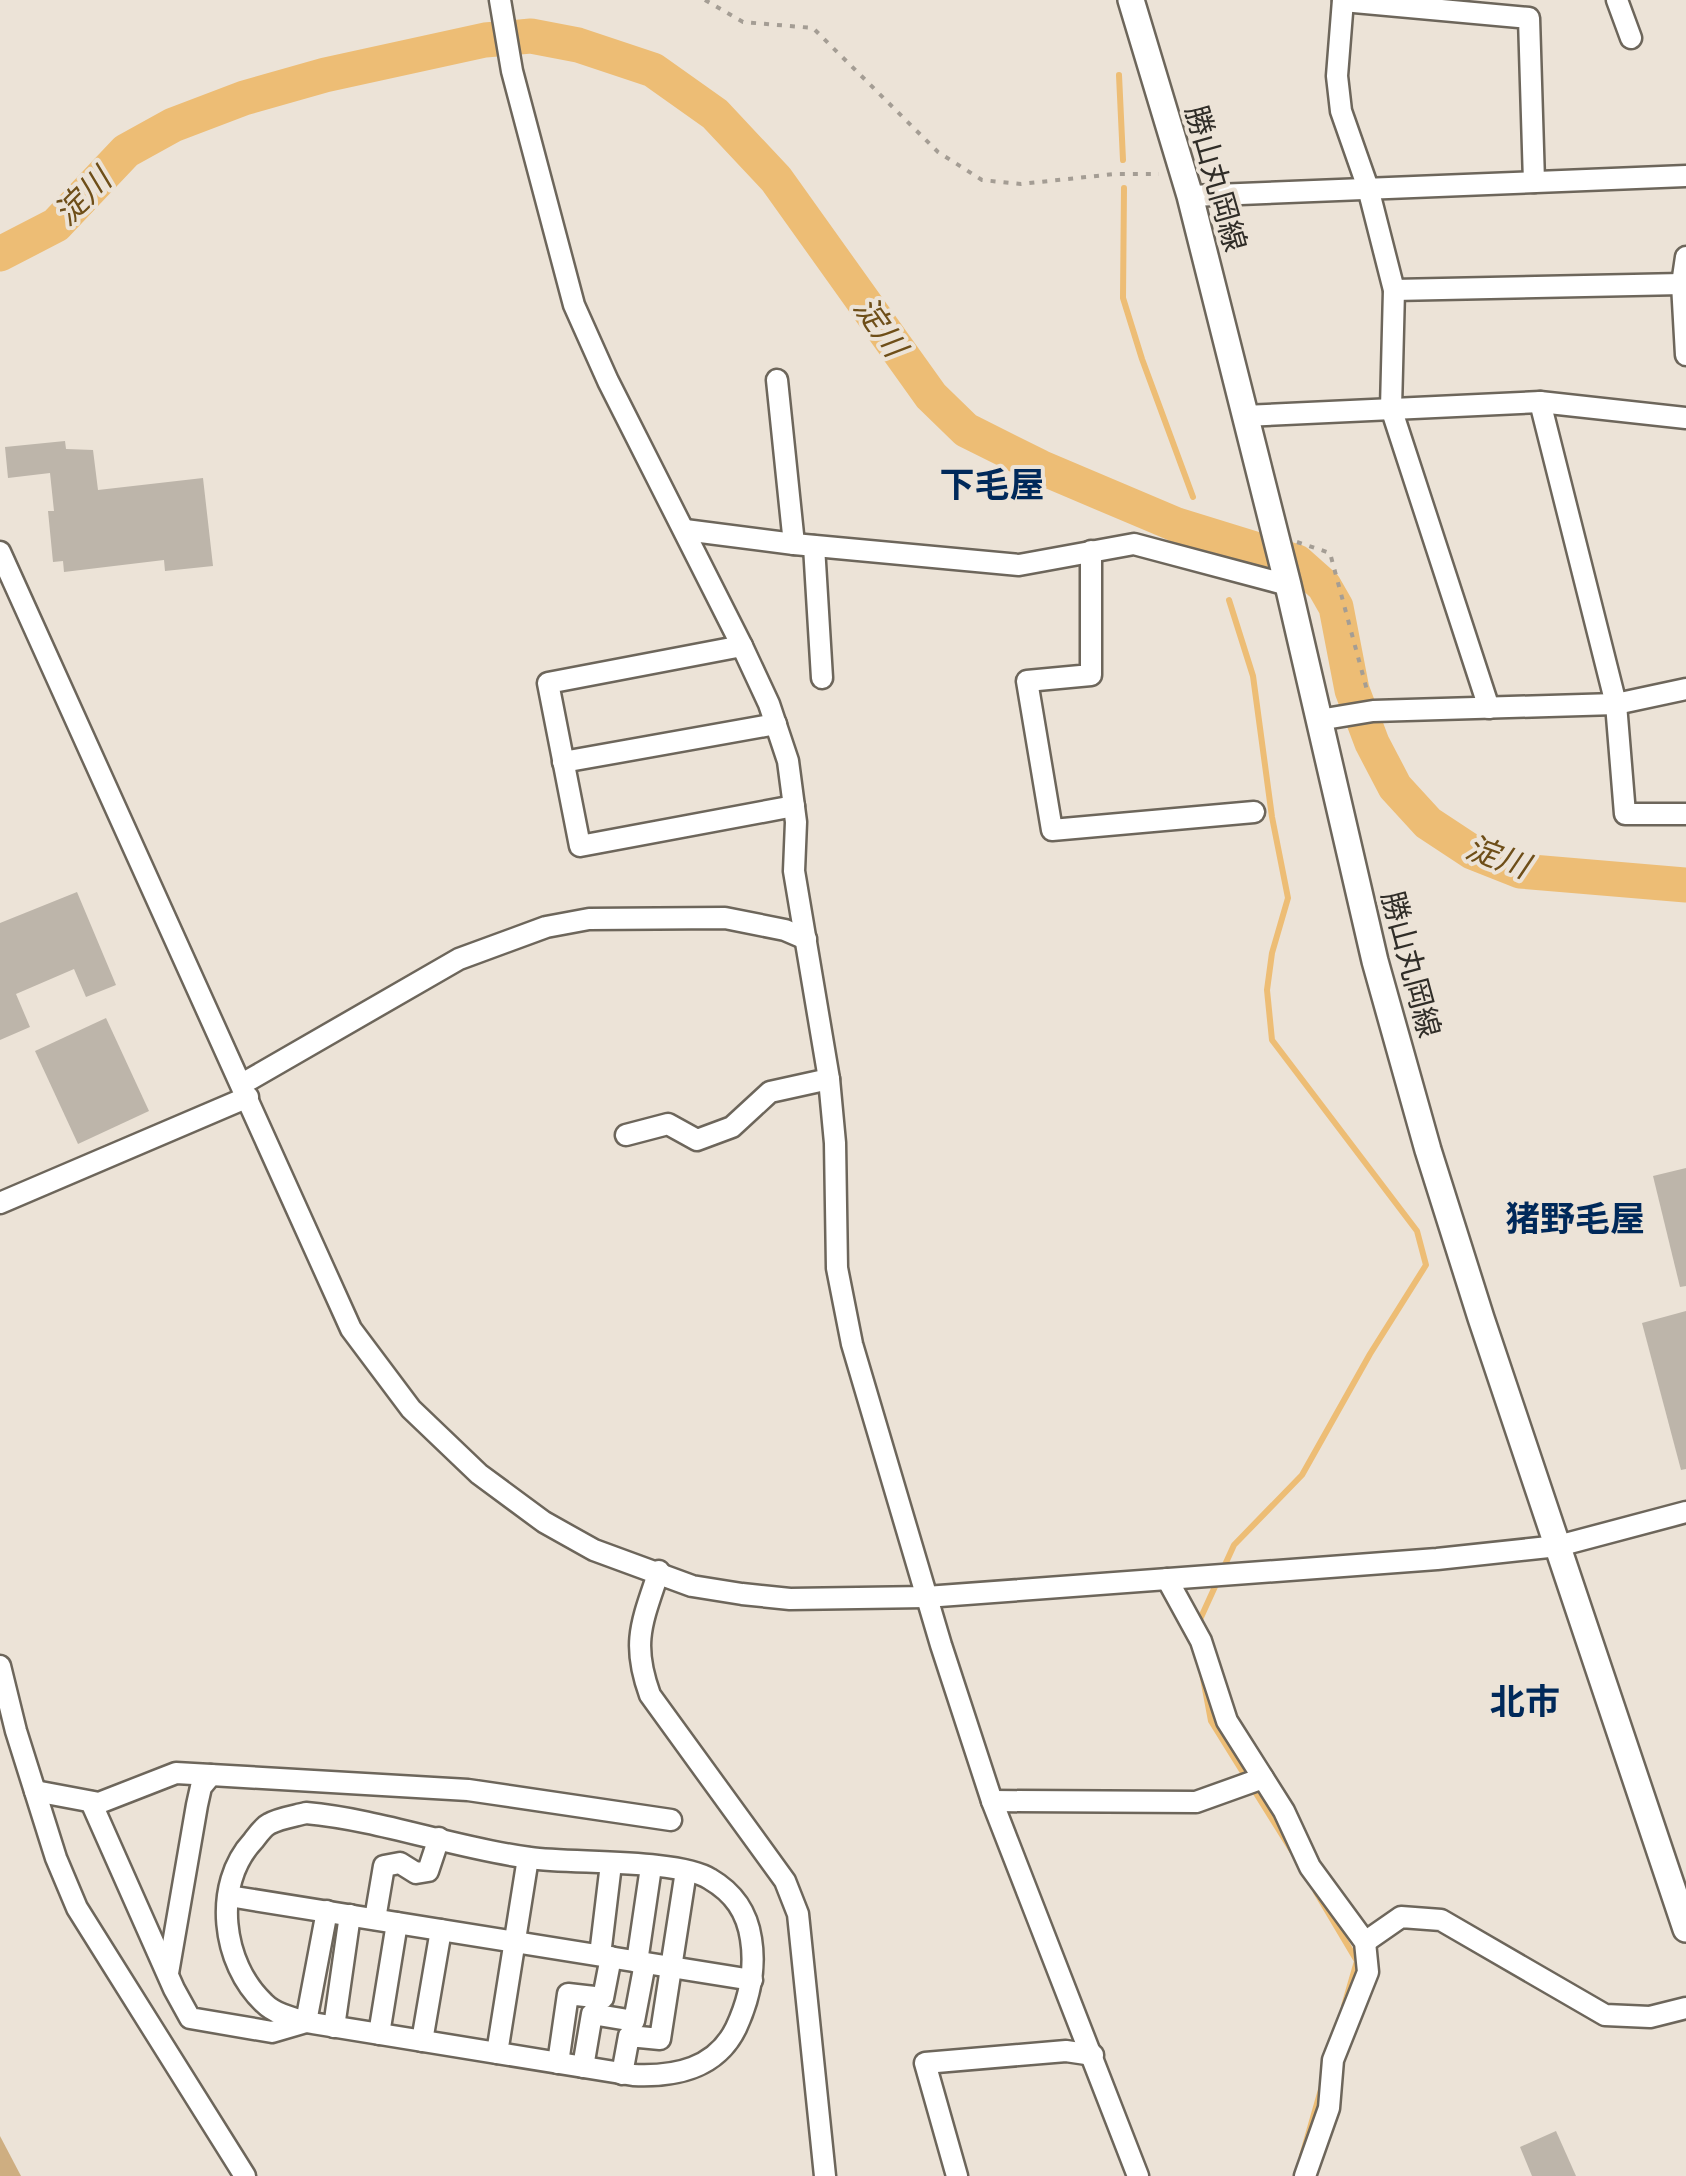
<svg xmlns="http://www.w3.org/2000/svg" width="1686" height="2176" font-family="'PT Sans Narrow','Noto Sans JP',sans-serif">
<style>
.green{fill:#ceae81}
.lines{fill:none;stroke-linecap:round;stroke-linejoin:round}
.stream{stroke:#edbd75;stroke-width:6}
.river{stroke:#edbd75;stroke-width:35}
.building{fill:#bdb5aa}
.minor-casing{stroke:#6d665b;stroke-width:25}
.major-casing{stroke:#6d665b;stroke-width:30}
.path{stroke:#a49d94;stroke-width:4;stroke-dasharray:5 8;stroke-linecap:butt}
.minor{stroke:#fff;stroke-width:20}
.major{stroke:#fff;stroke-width:25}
.labels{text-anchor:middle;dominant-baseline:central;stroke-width:8;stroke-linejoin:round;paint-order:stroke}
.street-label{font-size:30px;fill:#302d28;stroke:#ece3d7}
.water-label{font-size:32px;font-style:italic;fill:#6e4e18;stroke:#ece3d7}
.quarter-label{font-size:35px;font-weight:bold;fill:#00295a;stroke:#ece3d7}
</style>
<rect width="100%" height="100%" fill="#ece3d7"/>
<!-- green -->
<polygon class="green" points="0,2136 21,2176 0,2176"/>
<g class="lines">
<!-- stream -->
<g class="stream">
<polyline points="1119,75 1123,160"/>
<polyline points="1124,188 1123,298 1142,359 1193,497"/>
<polyline points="1197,1626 1234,1545 1302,1475 1370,1354 1426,1265 1417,1231 1272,1040 1267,990 1272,953 1288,898 1272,817 1253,676 1229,600"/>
<polyline points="1202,1673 1211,1721 1292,1851"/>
<polyline points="1316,1892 1357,1961 1344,2006"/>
<polyline points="1302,2156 1322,2086"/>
</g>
<!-- river -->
<polyline class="river" points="0,254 56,225 126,151 173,125 244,98 325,75 485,40 531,36 578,45 653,70 715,114 776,179 931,396 966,430 1040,467 1177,525 1297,562 1324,586 1336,607 1352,690 1372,743 1395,787 1428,823 1472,852 1520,871 1686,885"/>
</g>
<!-- building -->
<g class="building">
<polygon points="65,441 66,449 93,450 98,490 203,478 213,566 165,571 164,560 64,572 63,561 53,562 48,511 54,511 50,473 8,478 5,447"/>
<polygon points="77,892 116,985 86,997 74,969 16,994 30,1027 0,1040 0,923"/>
<polygon points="106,1018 149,1111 78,1144 35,1051"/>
<polygon points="1686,1168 1686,1286 1680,1287 1653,1176"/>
<polygon points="1686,1311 1686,1469 1681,1470 1642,1323"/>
<polygon points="1556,2131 1576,2176 1532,2176 1520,2147"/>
</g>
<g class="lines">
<defs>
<g id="minor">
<polyline points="500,0 512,71 574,305 608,381 742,646 769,704 788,761 796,822 794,871 829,1079 835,1143 837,1268 852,1344 941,1645 992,1801 1138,2176"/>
<polyline points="1343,0 1337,76 1341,111 1368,188 1394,290 1391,408 1489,708"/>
<polyline points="1617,0 1631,38"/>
<polyline points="1343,1 1529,18 1534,182"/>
<polyline points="1190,196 1686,176"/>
<polyline points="1686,257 1682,284 1686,355"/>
<polyline points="1394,290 1682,284"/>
<polyline points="777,380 794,544"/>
<polyline points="1540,402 1616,704 1625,814 1686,814"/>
<polyline points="1244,416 1540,402 1686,418"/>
<polyline points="685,530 794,544 1019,565 1134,544 1288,585"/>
<polyline points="814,546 822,678"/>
<polyline points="1091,551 1091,675 1027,681 1052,830 1254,812"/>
<polyline points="0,552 351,1329 411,1409 479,1474 544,1522 594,1550 692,1586 742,1594 790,1599 926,1597 1437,1559 1558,1546 1686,1512"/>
<polyline points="742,646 548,683 580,846 794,806"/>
<polyline points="1319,720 1373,711 1616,704 1686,689"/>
<polyline points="563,762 776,724"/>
<polyline points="242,1084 459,959 546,927 589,919 725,918 785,930 806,939"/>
<polyline points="626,1135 668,1124 697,1140 732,1127 770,1092 829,1079"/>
<polyline points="0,1203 248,1097"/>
<path d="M659 1571C642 1622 631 1643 650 1695L785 1881 798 1914 825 2176"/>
<polyline points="1167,1579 1201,1641 1227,1721 1284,1811 1310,1867 1365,1942 1368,1972 1333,2060 1329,2108 1305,2176"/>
<polyline points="0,1666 16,1731 56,1858 77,1908 245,2176"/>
<polyline points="35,1791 99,1803 176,1773 211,1775 468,1790 671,1820"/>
<polyline points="992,1801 1196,1802 1263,1778"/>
<polyline points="91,1802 174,1989 190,2018 272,2032 306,2022 327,1911"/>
<path d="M306 1813C382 1820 454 1848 530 1858 572 1864 678 1859 710 1879 734 1893 747 1912 751 1939 756 1970 749 2000 736 2028 716 2069 675 2077 633 2075L306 2022C292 2018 275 2014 264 2003 222 1964 212 1885 253 1841 257 1836 263 1827 269 1824 279 1818 295 1816 306 1813Z"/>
<polyline points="229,1896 752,1980"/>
<polyline points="375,1919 384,1866 400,1863 416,1873 428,1871 439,1838"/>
<polyline points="1365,1942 1401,1917 1441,1920 1605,2015 1650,2017 1686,2008"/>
<polyline points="600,1955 611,1864"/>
<polyline points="637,1962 651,1867"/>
<polyline points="168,1973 197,1805 201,1787 211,1775"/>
<polyline points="334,2027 350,1915"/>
<polyline points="379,2034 397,1923"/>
<polyline points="422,2041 441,1930"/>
<polyline points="497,2053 528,1858"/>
<polyline points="558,2063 568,1994 603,1998 611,1957"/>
<polyline points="583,2067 592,2014 634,2021 645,1963"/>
<polyline points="622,2074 629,2036 660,2039 686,1871"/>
<polyline points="957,2176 925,2063 1066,2051 1093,2055"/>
</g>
<polyline id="major" points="1131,0 1190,196 1288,585 1375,961 1428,1150 1481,1318 1686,1929"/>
</defs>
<!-- minor casing -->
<use href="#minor" class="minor-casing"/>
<!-- major casing -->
<use href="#major" class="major-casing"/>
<!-- path -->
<g class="path">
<polyline points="705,0 743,22 813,28 938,152 982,180 1021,184 1115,174 1159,174"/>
<polyline points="1297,542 1330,553 1368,694"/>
</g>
<!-- minor -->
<use href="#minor" class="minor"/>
<!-- major -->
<use href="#major" class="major"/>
</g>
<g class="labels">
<!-- street labels -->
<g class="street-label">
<text transform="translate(1217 178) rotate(74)">勝山丸岡線</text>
<text transform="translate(1412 964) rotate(75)">勝山丸岡線</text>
</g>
<!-- water labels -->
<g class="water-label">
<text transform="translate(82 196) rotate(-45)">淀川</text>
<text transform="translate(881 326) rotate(55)">淀川</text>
<text transform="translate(1498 856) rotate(20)">淀川</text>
</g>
<!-- quarter labels -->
<g class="quarter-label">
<text x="992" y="484">下毛屋</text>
<text x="1575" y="1218">猪野毛屋</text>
<text x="1525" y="1701">北市</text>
</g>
</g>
</svg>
